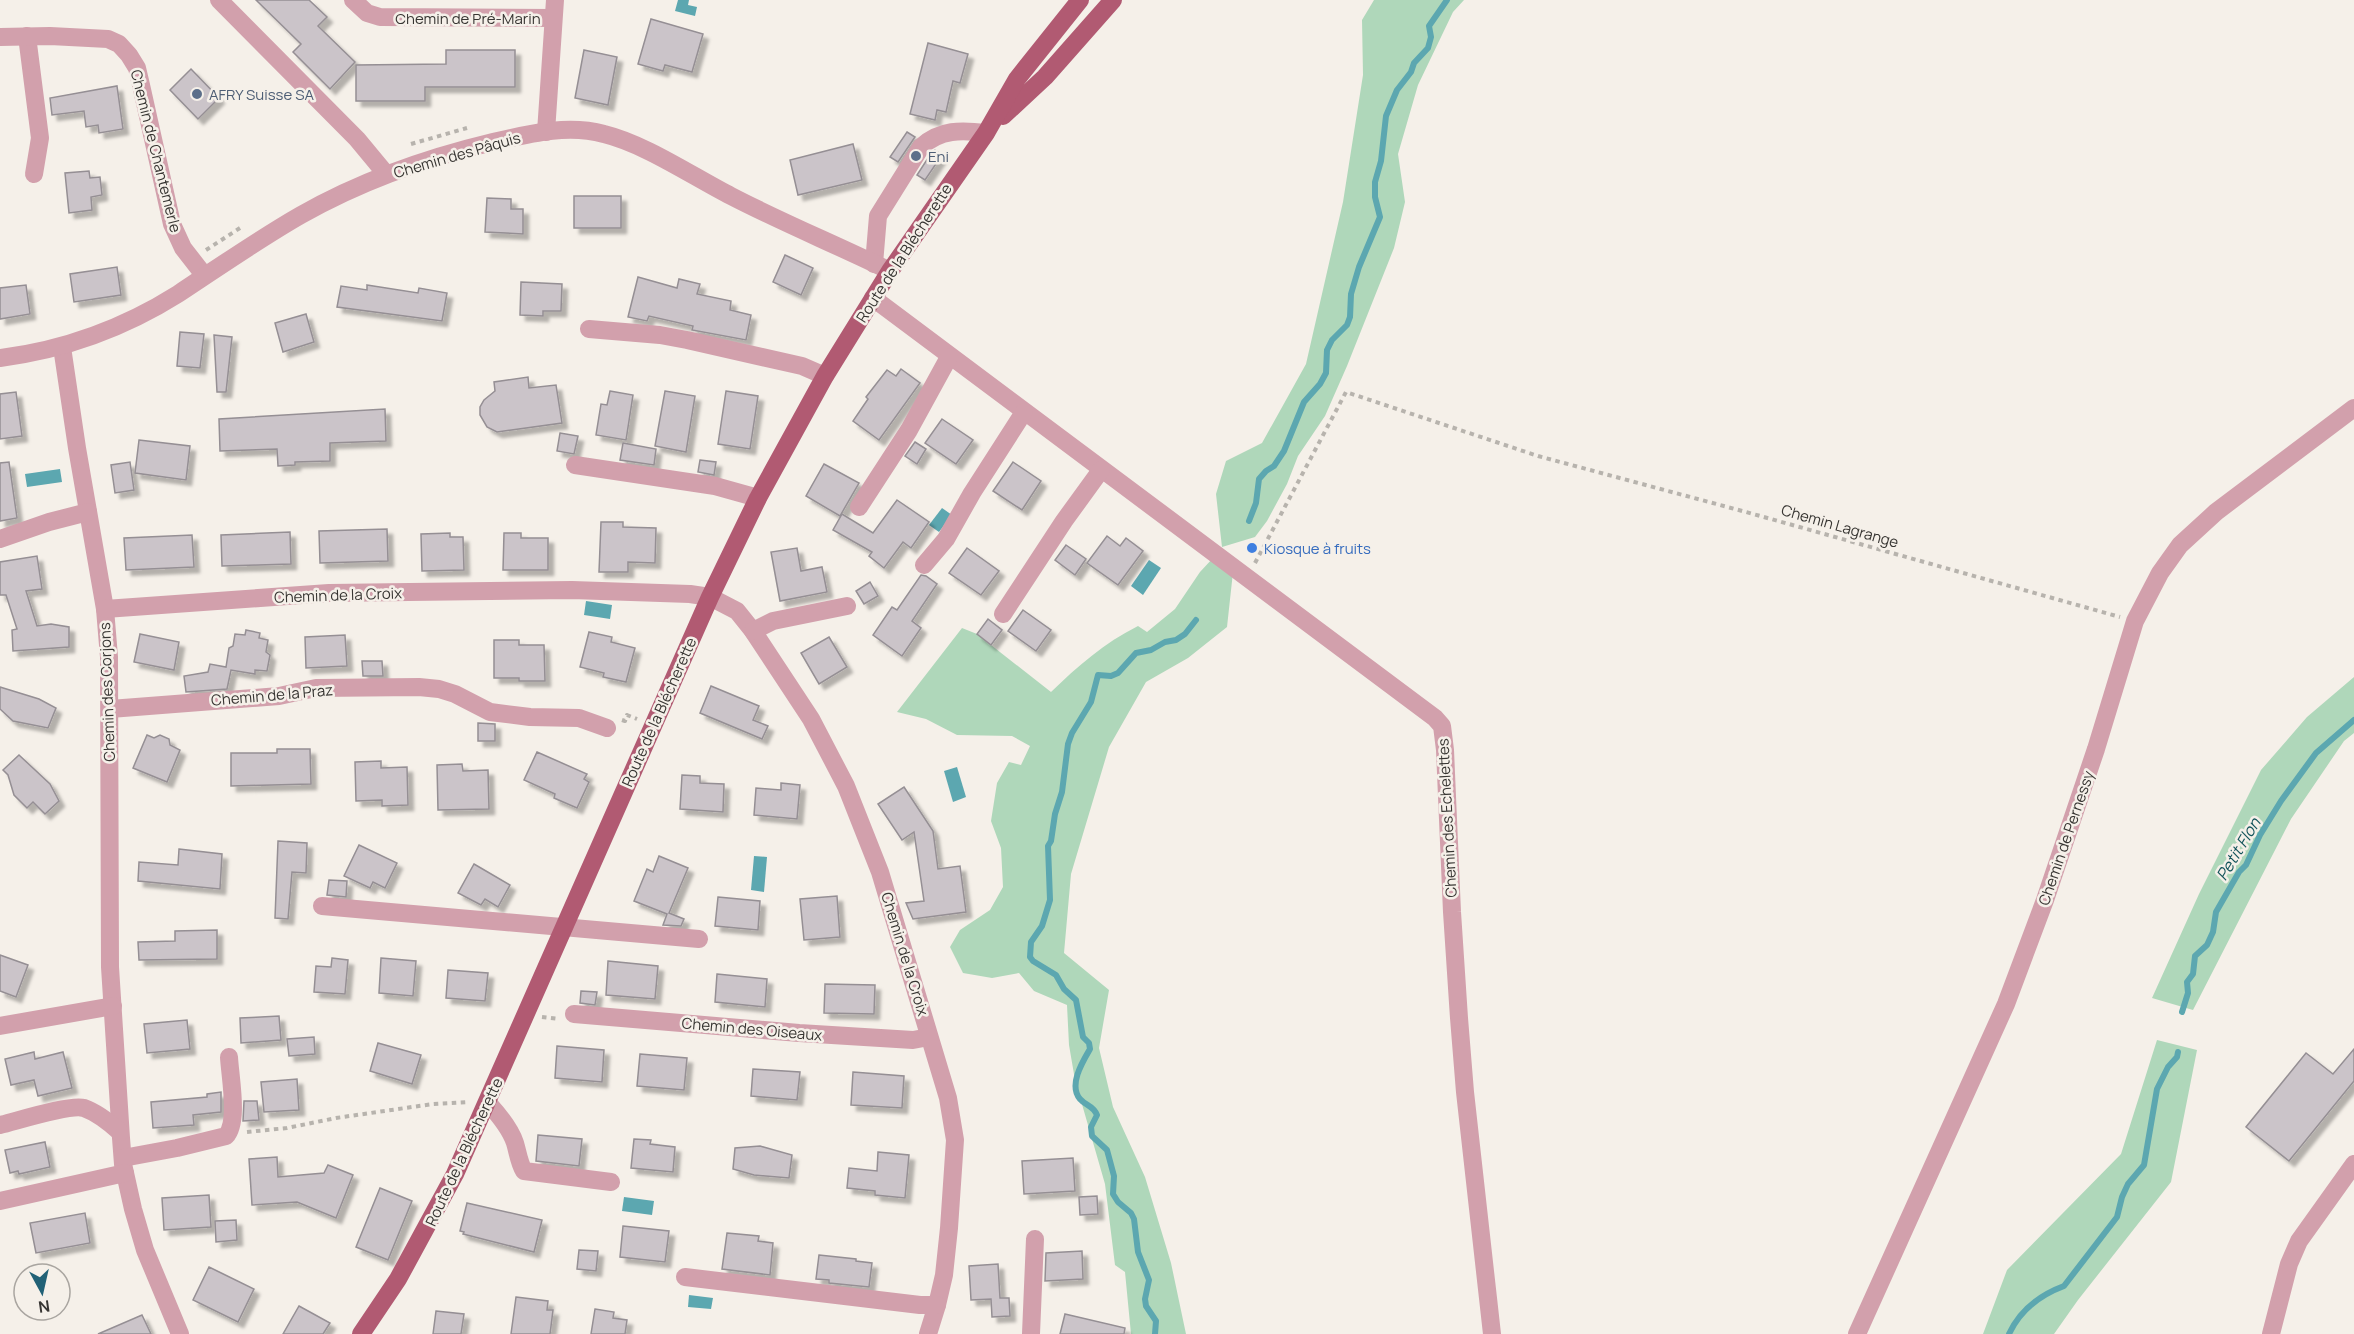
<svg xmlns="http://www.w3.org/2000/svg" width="2354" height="1334" font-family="Manrope,sans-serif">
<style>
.green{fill:#afd7ba}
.water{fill:#5ca7b0}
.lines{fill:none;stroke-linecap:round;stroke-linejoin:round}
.stream{stroke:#5ca7b0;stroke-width:6}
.building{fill:#cbc4c9;stroke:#958f94;stroke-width:1.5;filter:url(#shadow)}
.path{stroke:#b7b3ad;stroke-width:4;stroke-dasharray:4.5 4.5;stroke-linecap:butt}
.minor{stroke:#d2a0ac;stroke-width:18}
.major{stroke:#b15a72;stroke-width:18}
.service-dot{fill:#5c6f8a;stroke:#f5f0e9;stroke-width:2}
.shop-dot{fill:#3f7fe0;stroke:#f5f0e9;stroke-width:2}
.labels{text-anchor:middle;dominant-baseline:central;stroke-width:5;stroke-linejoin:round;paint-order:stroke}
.street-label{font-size:15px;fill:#373532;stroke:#f5f0e9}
.service-label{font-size:15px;fill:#4e5e75;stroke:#f5f0e9;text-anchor:start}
.shop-label{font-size:15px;fill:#366cbe;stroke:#f5f0e9;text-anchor:start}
.water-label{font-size:16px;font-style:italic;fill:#13545b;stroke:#f5f0e9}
</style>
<defs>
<filter id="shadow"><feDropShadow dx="5.5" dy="5.5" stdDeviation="1.5" flood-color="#0004"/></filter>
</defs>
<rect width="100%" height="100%" fill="#f5f0e9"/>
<!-- green -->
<g class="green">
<polygon points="1374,0 1464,0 1453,12 1418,85 1398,154 1405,202 1394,248 1347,366 1325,416 1298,456 1287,484 1267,521 1255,537 1222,547 1216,494 1226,461 1262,443 1306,364 1343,202 1363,75 1362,20"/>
<path d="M1213 558 1233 572 1227 627 1188 658 1146 682 1109 747 1071 874 1064 953 1109 990 1099 1048 1113 1107 1145 1177 1171 1263 1186 1334H1131L1125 1272 1115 1265 1105 1184 1075 1080 1069 1045 1067 1005 1034 991 1019 973 992 978 963 973 950 947 960 930 990 910 1003 887 1001 848 991 821 997 783 1009 762 1021 765 1030 746 1012 736 957 735 926 719 897 712 962 628 977 634 1051 692C1078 666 1104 643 1138 626L1147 632 1175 609 1200 572Z"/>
<polygon points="2354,677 2354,733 2344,741 2291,819 2193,1010 2152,998 2199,894 2261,770 2307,717"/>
<polygon points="2157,1040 2197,1050 2171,1182 2078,1300 2054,1334 1983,1334 2007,1270 2121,1154"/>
</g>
<!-- water -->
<g class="water">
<polygon points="678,0 689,0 688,5 697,7 695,16 675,11"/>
<polygon points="60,469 62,482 27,487 25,474"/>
<polygon points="942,508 952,515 939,532 929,525"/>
<polygon points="1149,560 1161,568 1143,595 1131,586"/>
<polygon points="586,601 612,605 610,619 584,615"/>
<polygon points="957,767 966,797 953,802 944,771"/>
<polygon points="754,856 767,857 764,892 751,890"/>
<polygon points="624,1197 654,1201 652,1215 622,1211"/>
<polygon points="689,1295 713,1298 711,1309 688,1307"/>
</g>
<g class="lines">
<!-- stream -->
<g class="stream">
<polyline points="1249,521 1256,503 1259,479 1266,471 1274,466 1284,451 1304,402 1320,384 1326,373 1327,350 1332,340 1347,325 1350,317 1351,294 1359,267 1380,217 1375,197 1375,182 1381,161 1386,116 1397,90 1411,72 1414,63 1428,48 1431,37 1429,26 1447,0"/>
<polyline points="2182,1012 2188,993 2187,982 2193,974 2195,956 2207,945 2213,932 2216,912 2239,872 2246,865 2260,835 2281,801 2316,753 2354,720"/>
<path d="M1155 1334 1156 1321 1146 1306 1145 1299 1149 1280 1138 1252 1134 1219 1131 1213 1118 1202 1113 1194 1114 1176 1107 1150 1092 1136 1091 1127 1097 1115C1093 1105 1086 1106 1080 1099 1068 1085 1083 1061 1090 1049L1089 1043 1083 1037 1076 1000 1064 989 1056 975 1033 961 1030 957 1031 942 1042 926 1050 900 1048 846 1051 841 1055 814 1062 792 1068 744 1072 733 1091 702 1098 675 1111 676 1118 673 1136 653 1151 650 1165 642 1176 640 1185 634 1196 620"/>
<path d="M2009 1334C2020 1310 2040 1295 2064 1286L2117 1217 2122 1197 2128 1184 2144 1165 2157 1089 2168 1067 2177 1057 2178 1052"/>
</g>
</g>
<!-- building -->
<g class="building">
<polygon points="256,0 309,0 327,17 318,26 355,62 330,89 293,52 301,44"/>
<polygon points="651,19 703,34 692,72 665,65 663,71 638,64"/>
<polygon points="928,43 968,54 960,83 953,81 946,112 937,110 935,120 910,114"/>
<polygon points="446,50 515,50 515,87 425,87 425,101 356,101 356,65 446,64"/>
<polygon points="584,50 617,57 608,105 575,98"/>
<polygon points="191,69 219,98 198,119 170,90"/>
<polygon points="117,86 123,129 99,133 98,125 86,127 84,111 52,115 50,98"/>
<polygon points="907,132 915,137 898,162 890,157"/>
<polygon points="853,144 862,180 798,195 790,160"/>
<polygon points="935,150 942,155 925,180 917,175 930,155"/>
<polygon points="89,171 90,178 100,177 102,195 91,197 92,210 69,213 65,173"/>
<rect x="574" y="196" width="47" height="32"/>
<polygon points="487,198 511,199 511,209 523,209 523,234 485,232"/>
<polygon points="785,255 813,268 801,295 773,282"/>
<polygon points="117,267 121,295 74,302 70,274"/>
<polygon points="638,277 677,288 679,279 700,284 697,294 731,301 730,310 751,315 746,340 692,330 693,326 649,316 647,321 628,317"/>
<polygon points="521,282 562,284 561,311 543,311 543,316 520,315"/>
<polygon points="26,285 30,314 0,319 0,288"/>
<polygon points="367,285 418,293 419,288 447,293 442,321 337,307 341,286 367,290"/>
<polygon points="306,314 314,342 283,352 275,323"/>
<polygon points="180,332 204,334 200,368 177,366"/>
<polygon points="214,335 232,337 226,392 217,392"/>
<polygon points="901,369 920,383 879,440 853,421 868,399 866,397 887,370 896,376"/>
<polygon points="528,377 529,388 556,385 562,423 497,432 487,427 480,415 480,407 484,400 495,391 494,382"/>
<polygon points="610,391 633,395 626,440 596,435 601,404 607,405"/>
<polygon points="665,391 695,396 686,452 655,446"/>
<polygon points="726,391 758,396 750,449 718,444"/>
<polygon points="16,392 22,436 0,439 0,394"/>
<polygon points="385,409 386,441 330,443 330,461 295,462 295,465 278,466 277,449 220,451 219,419"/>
<polygon points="942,419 973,440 956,464 925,443"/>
<polygon points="560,433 578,436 574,454 557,451"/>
<polygon points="139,440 190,446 186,480 135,473"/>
<polygon points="915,442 926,449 917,464 905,456"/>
<polygon points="623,443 656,449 654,465 620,460"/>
<polygon points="700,460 716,462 714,475 698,472"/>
<polygon points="9,462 17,518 0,521 0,463"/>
<polygon points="130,462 134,490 115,493 111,465"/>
<polygon points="1013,462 1041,481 1022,510 993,491"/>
<polygon points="824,464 859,483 840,516 806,496"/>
<polygon points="897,500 929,522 911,548 903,542 884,568 869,556 872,552 833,530 842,514 873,533"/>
<polygon points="601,522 623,522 623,527 656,528 655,563 628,562 628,572 599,572"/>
<polygon points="387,529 388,561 320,563 319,531"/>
<polygon points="290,532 291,564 222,566 221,535"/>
<polygon points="450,533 450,537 463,537 464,570 422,571 421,534"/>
<polygon points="504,533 521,533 521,538 548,538 548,570 503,570"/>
<polygon points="192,535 194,567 126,570 124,538"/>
<polygon points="1107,536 1120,546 1126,538 1143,551 1118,585 1087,563"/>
<polygon points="1066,545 1086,559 1075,575 1055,560"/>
<polygon points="797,548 801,571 822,567 827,592 780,601 771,552"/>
<polygon points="967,548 999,571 981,595 949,573"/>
<polygon points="37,556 42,589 26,591 37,626 51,624 69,627 69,647 13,651 12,630 17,629 6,595 0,595 0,562"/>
<polygon points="921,575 926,576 937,584 912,621 921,628 902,656 873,635 892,607 897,610"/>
<polygon points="870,582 878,596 864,604 856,591"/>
<polygon points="1023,610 1051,630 1036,651 1008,631"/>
<polygon points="988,619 1002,630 991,645 977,634"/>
<polygon points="246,630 260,633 259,638 268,640 266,652 270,655 267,671 255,670 255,674 231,670 227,689 186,692 184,676 208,672 210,664 226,667 229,648 233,646 235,634 245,635"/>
<polygon points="589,632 612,637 611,642 635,648 626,682 603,677 604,673 580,667"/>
<polygon points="140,634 179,642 174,670 134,662"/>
<polygon points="345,635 347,666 306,668 305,637"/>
<polygon points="829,637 847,667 819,684 801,653"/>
<polygon points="494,640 519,640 519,645 544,645 545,681 519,681 519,678 494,678"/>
<polygon points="362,661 382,661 383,676 363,676"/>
<polygon points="711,686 759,706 753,720 768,726 762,739 700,713"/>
<polygon points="0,687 39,699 56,708 48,728 13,721 0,709"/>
<polygon points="478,723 495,724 495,741 478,741"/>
<polygon points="147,735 154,738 160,735 169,739 170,745 180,750 167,782 133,768"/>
<polygon points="277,749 310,749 311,784 231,786 231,753 277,753"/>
<polygon points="537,752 587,774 584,779 589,782 577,808 554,798 555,794 524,780"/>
<polygon points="19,755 50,784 59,801 45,814 33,802 27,808 14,795 8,775 3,770"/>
<polygon points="381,761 381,768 407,767 408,805 382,806 382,800 356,801 355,762"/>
<polygon points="462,764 463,771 488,770 489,809 438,810 437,765"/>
<polygon points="682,775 700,776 700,783 724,784 723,812 680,809"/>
<polygon points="781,783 800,785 797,819 754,815 756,788 781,790"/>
<polygon points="904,787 933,831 938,869 960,866 966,912 913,919 906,903 924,901 914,832 902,840 878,804"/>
<polygon points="278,841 307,843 306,873 292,872 288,919 275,918"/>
<polygon points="359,845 397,863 385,888 373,882 370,888 344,876"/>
<polygon points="179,849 222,854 220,889 138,881 139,862 178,865"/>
<polygon points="659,856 688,868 669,913 684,919 681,926 663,925 667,914 634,901 647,869 653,872"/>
<polygon points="474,864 510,885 498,907 485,899 481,905 458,893"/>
<polygon points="329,880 347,881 346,897 327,895"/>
<polygon points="837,896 840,937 804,940 800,899"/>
<polygon points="718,897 760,901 758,930 715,926"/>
<polygon points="217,930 217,959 139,960 138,942 175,941 175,931"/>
<polygon points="0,955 28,965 16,997 0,991"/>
<polygon points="332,958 348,960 345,994 314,992 316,966 331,967"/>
<polygon points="381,958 416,961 413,996 379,993"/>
<polygon points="608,961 658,966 655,999 606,995"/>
<polygon points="448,970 488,973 485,1001 446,998"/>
<polygon points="717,974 767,979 765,1007 715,1002"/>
<polygon points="825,984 875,985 874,1014 824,1013"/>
<polygon points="581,991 597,992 595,1005 580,1003"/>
<polygon points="279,1016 281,1040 241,1043 240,1018"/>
<polygon points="187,1020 190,1049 147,1053 144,1024"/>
<polygon points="314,1037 315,1054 289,1056 287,1039"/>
<polygon points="378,1043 421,1055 412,1084 370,1071"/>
<polygon points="557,1046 604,1050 602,1082 555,1078"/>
<polygon points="2354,1049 2354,1081 2289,1161 2246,1127 2306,1053 2333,1074"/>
<polygon points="34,1052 35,1059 63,1052 72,1088 38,1096 34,1080 11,1085 5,1059"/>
<polygon points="640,1054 687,1058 684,1090 637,1086"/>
<polygon points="753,1069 800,1072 797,1100 751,1096"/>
<polygon points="853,1072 904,1076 902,1108 851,1105"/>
<polygon points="297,1079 299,1110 264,1112 261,1082"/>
<polygon points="221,1092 221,1112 193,1115 194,1125 153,1128 151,1102 207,1097 207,1094"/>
<polygon points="244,1101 257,1101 259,1120 243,1121"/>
<polygon points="538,1135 582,1139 579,1166 536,1161"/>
<polygon points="634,1139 651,1140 650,1144 675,1147 673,1172 631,1168"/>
<polygon points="45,1142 50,1167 19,1174 18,1171 10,1173 5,1150"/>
<polygon points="760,1146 792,1155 789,1178 754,1175 733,1169 735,1148"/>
<polygon points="878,1152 909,1155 905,1198 875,1195 875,1191 847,1188 849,1168 877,1171"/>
<polygon points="277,1157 278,1177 324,1173 328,1165 353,1175 336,1218 297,1202 252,1205 249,1159"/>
<polygon points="1073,1158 1075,1191 1024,1194 1022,1161"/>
<polygon points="380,1188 412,1201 388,1260 356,1247"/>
<polygon points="209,1195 211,1227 164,1230 162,1198"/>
<polygon points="1097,1196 1098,1214 1080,1215 1079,1197"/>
<polygon points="467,1203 542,1220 534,1252 463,1234 464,1232 460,1231"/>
<polygon points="85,1213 90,1243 36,1253 30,1223"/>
<polygon points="236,1220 237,1240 216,1242 215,1221"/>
<polygon points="623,1226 669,1231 665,1262 620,1257"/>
<polygon points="727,1233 759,1236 758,1241 773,1243 770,1275 722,1269"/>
<polygon points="579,1250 598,1251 596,1271 577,1269"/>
<polygon points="1082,1251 1083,1279 1045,1281 1046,1253"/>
<polygon points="819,1255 856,1259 856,1261 872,1263 869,1287 829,1283 829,1280 816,1279"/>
<polygon points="998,1264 1000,1298 1009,1298 1010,1316 992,1317 991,1299 971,1300 969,1266"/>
<polygon points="209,1267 254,1289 238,1322 193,1300"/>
<polygon points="516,1297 548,1301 547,1310 553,1310 550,1334 511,1334"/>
<polygon points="299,1306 330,1323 323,1334 283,1334"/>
<polygon points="595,1309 614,1312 613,1318 627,1320 625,1334 591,1334"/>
<polygon points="436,1311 464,1314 461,1334 433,1334"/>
<polygon points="1065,1314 1125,1328 1124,1334 1060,1334"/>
<polygon points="142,1315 151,1334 98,1334"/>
</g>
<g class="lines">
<!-- path -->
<g class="path">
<polyline points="411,144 467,128"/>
<polyline points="206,250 240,228"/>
<polyline points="1255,563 1346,392 1538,456 1746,512 2120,617"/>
<polyline points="622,720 625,721 627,715 637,719"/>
<polyline points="542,1017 559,1019"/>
<polyline points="247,1132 287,1128 336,1118 433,1104 468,1102"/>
</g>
<!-- minor -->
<g class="minor">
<polyline points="219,0 357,139 386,174"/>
<polyline points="353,0 367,13 380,17 553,18"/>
<polyline points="27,36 40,138 34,174"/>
<polyline points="0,37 50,36 108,39 119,44 129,55 137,68 141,85 172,224 183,248 204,275"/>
<polyline points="546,132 555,0"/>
<path d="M874 264 878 216 921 147C940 129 962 130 986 133"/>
<polyline points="873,298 1435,718 1442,726 1445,750 1452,912 1459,1018 1465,1092 1492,1334"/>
<polyline points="589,329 660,335 687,340 802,366 825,376"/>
<polyline points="62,347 77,448 105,609 109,657 110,967 121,1138 123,1164 133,1209 145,1250 180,1334"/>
<path d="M0 358C63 350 124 328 178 294 219 267 259 239 301 215 361 181 426 158 493 142 529 134 567 124 604 134 645 144 692 176 731 196 783 223 837 245 890 271"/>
<polyline points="575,465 715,486 758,498"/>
<polyline points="859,507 909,430 949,357"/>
<polyline points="0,539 49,522 88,512"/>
<polyline points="924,565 946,539 972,493 1024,412"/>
<polyline points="105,609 329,593 572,590 690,594 710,597 737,611 753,631 811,719 846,786 880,872 948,1098 955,1140 949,1228 944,1275 937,1305 928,1334"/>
<polyline points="1003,614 1064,521 1101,470"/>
<polyline points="753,631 773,621 847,606"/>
<polyline points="110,709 279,696 316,688 419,687 439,689 455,694 490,712 530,717 579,718 607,728"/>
<polyline points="322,906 699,939"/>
<polyline points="574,1014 799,1033 913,1040 929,1037"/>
<polyline points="0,1026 113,1006"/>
<path d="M488 1103C499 1115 510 1128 515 1143 518 1153 519 1163 524 1171L611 1182"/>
<path d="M0 1125C17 1121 70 1104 84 1108 98 1113 110 1123 120 1132"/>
<path d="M123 1158 177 1148 226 1136C239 1122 230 1077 229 1057"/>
<polyline points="0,1201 125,1173"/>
<polyline points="685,1277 920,1305 937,1305"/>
<polyline points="1031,1334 1035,1239"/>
<polyline points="1857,1334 2006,1004 2045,900 2096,749 2135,621 2160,573 2180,545 2216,512 2354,408"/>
<polyline points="2271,1334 2289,1264 2299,1241 2354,1164"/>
</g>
<!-- major -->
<g class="major">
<polyline points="1003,116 1045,77 1113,0"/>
<polyline points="361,1334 398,1279 455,1174 710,597 758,498 825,376 890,271 986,133 1017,79 1080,0"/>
</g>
</g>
<!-- markers -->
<g class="service-dot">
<circle cx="197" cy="94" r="6"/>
<circle cx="916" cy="156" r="6"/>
</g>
<circle class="shop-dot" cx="1252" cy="548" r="6"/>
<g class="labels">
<!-- street labels -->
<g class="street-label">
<text x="468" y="18">Chemin de Pré-Marin</text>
<text transform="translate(156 151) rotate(76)">Chemin de Chantemerle</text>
<text transform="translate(457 155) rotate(-16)">Chemin des Pâquis</text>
<text transform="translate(904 253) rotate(-57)">Route de la Blécherette</text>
<text transform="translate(1840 526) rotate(16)">Chemin Lagrange</text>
<text transform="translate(338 595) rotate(-2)">Chemin de la Croix</text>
<text transform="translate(107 692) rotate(-92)">Chemin des Corjons</text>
<text transform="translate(272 695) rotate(-5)">Chemin de la Praz</text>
<text transform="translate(659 712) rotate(-66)">Route de la Blécherette</text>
<text transform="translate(1447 818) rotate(-93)">Chemin des Echelettes</text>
<text transform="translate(2066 838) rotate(-71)">Chemin de Pernessy</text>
<text transform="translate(905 954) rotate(73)">Chemin de la Croix</text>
<text transform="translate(752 1029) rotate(5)">Chemin des Oiseaux</text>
<text transform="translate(464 1152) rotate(-65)">Route de la Blécherette</text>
</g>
<!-- service labels -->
<g class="service-label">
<text x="209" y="94">AFRY Suisse SA</text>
<text x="928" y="156">Eni</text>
</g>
<!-- shop labels -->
<g class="shop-label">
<text x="1264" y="548">Kiosque à fruits</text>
</g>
<!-- water labels -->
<g class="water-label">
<text transform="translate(2238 849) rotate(-59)">Petit Flon</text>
</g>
</g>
<!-- north arrow -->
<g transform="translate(42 1292) rotate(172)"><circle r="28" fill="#f5f0e9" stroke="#a9a5a0" stroke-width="1.5"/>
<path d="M0-4.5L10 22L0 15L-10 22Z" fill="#216176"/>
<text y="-9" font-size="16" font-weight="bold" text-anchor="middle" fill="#373532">N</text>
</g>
</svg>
